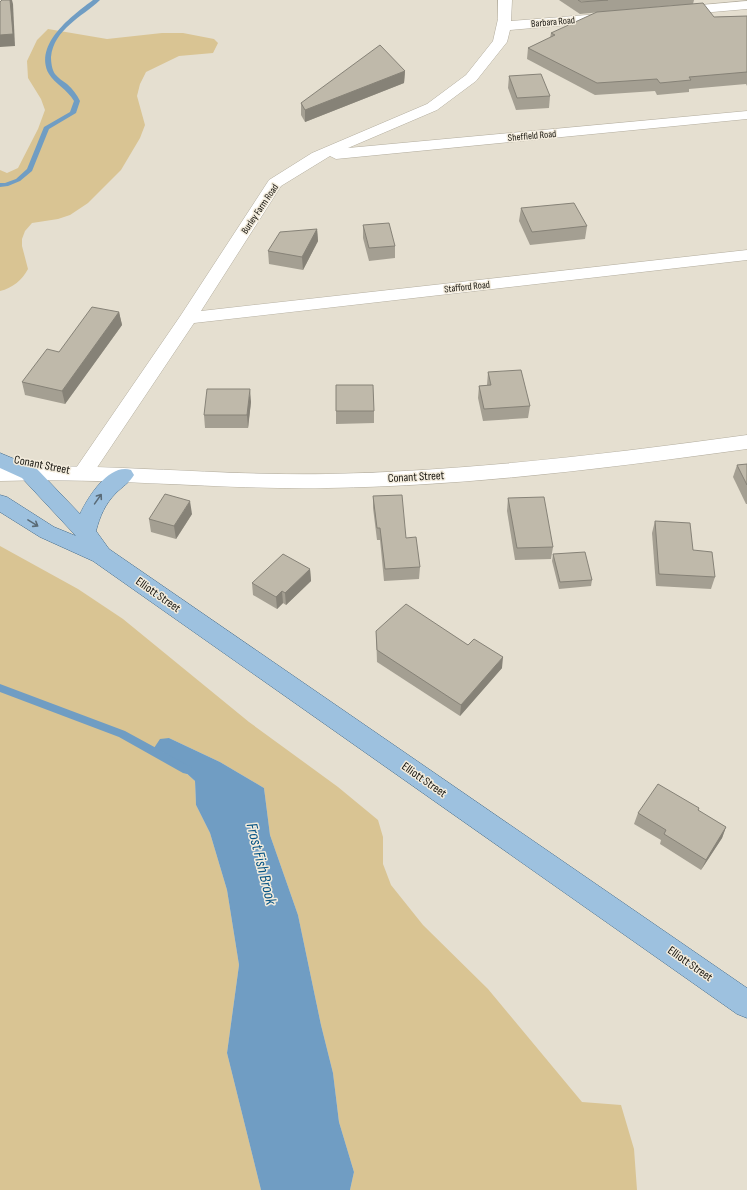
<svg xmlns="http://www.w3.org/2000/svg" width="747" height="1190" font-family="'Sofia Sans Condensed',sans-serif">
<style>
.green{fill:#d9c493}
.water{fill:#709dc3}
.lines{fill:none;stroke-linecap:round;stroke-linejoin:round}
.stream{fill:#709dc3;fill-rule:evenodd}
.street-casing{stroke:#b3ad9e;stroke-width:1}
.secondary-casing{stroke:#b3ad9e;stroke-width:1}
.primary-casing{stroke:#436a89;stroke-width:1}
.street{fill:#fff;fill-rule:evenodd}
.secondary{fill:#fff;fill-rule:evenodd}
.primary{fill:#9dc1df;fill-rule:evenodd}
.wall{fill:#a49f92}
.shaded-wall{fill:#868277}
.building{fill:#bfb9aa;stroke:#868277}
.oneway{stroke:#5a6b77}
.labels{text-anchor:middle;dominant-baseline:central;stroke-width:3;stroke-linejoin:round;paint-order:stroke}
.far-street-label{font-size:10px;fill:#17150f;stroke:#f3ecdd}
.street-label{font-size:12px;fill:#17150f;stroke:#f3ecdd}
.near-water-label{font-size:16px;font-style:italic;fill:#055384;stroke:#f3ecdd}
</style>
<rect width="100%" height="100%" fill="#e5dfd0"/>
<!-- green -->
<g class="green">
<path d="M48 29 107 39 162 33H183L214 39 218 43 213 53 179 56 146 72 140 84 137 96 145 125 140 138 121 170 88 203 70 215 58 219 32 223 25 231 22 239V246L28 269C22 280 13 288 0 291V170L7 173 18 168 38 129 45 110 41 99 28 78 27 61 37 40Z"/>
<polygon points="0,546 78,589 123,619 249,722 338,787 378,820 383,837 383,864 391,885 423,925 488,989 582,1102 621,1105 634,1149 637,1190 350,1190 354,1172 339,1122 333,1073 321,1025 298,915 270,835 264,788 220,762 169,738 154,748 164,753 195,781 196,805 210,833 227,890 239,965 227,1053 261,1190 0,1190"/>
</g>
<!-- water -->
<polygon class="water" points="169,738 220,762 264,788 270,835 298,915 321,1025 333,1073 339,1122 354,1172 350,1190 261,1190 227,1053 239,965 227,890 210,833 196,805 195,781 164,753 154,748 160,739"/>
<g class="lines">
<!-- stream -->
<g class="stream">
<path d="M93 0H100C82 17 54 29 51 57 51 62 52 70 55 74 58 78 63 81 67 84 73 89 77 95 80 101L76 113 49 129 32 171 20 181 8 186 0 187V183H5L16 179 27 169 44 127 70 112 74 101C67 89 55 84 49 74 33 44 73 15 93 0Z"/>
<polygon points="0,684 125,731 191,767 192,770 191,773 187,774 183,773 119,737 0,692"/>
</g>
<defs>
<g id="street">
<polygon points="498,0 512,0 511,21 612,13 617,14 619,17 617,20 612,21 510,30 507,42 476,81 437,110 348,148 747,111 747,119 336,159 330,156 281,186 201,311 747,250 747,260 194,323 90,478 83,480 76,478 73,473 76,468 181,315 269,180 312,153 427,104 466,75 493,41 498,19"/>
<polygon points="747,1 747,9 678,15 673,14 671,11 673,8 678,7"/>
</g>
<path id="secondary" d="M747 435V449C608 468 468 486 327 488 218 490 109 477 0 481V467C109 463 218 476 327 474 468 471 608 454 747 435Z"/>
<path id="primary" d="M0 453 36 468 80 514C88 497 109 463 131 470L134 475C130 482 122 487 116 493 105 504 100 516 96 531L109 549 747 988V1018L737 1014 93 561 40 537 0 512V495L7 497 54 527 76 536 22 478 0 468Z"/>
</defs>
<!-- street casing -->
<use href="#street" class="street-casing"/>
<!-- secondary casing -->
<use href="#secondary" class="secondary-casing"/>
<!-- primary casing -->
<use href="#primary" class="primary-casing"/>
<!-- street -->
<use href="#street" class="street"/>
<!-- secondary -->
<use href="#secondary" class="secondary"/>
<!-- primary -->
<use href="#primary" class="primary"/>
</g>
<!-- wall -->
<g class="wall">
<polygon points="559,0 694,0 693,4 714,17 747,16 747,86 746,84 689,89 689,92 657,95 655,91 595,95 527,59 528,48 550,38 551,33 678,5 580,14"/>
<polygon points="405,71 404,83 305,122 301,115 301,103"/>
<polygon points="509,76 550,96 549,108 516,110 508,88"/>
<polygon points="521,208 587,226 585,239 530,245 519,221"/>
<polygon points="363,225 395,246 395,258 369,261 363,238"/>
<polygon points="317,229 318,241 303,270 269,264 268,251"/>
<polygon points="119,312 122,325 65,404 25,395 22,382 59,352"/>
<polygon points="488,372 530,406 528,418 483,421 478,398 479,386 487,385"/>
<polygon points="251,402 248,428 205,428 204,415"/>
<polygon points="336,411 374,411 374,423 336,424"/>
<polygon points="747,464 747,504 746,504 733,477 737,465"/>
<polygon points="373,496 406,538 420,567 419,579 384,581 380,540 377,540 373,508"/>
<polygon points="508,498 553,547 551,559 515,560 507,511"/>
<polygon points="192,514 176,539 151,532 149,519"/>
<polygon points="655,521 693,550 715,577 711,589 656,586 652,533"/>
<polygon points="553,554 592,580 591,586 559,589 552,561"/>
<polygon points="310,569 311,581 286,605 283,603 277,609 253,595 252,583"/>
<polygon points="376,631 468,645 502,668 460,716 377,662"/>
<polygon points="699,808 698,811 726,827 722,838 701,870 660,844 661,840 634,824 638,813"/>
</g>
<!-- shaded-wall -->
<g class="shaded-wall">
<polygon points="10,0 12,0 13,4 15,46 0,47 0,35"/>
<polygon points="405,71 404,83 305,122 305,110"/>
<polygon points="317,229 318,241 303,270 302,257"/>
<polygon points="119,312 122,325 65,404 62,391"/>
<polygon points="250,389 251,402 248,428 247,415"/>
<polygon points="190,501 192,514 176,539 174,526"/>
<polygon points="310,569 311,581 286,605 285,593"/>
<polygon points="282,591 283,603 277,609 276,597"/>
<polygon points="503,657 502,668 460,716 461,705"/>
<polygon points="726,827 722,838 701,870 706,860"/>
</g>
<!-- building -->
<g class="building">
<polygon points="2,0 10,0 13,34 0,35 0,2"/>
<polygon points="578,0 608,0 581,2"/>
<polygon points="703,3 714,17 747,16 747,72 689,77 691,80 660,83 657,79 597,83 528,48 555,35 551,33 597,12"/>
<polygon points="380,45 405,71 305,110 301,103"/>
<polygon points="541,74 550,96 517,98 509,76"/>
<polygon points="574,203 587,226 532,232 521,208"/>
<polygon points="389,223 395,246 369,248 363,225"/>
<polygon points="317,229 302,257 268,251 280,232"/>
<polygon points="92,307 119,312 62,391 22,382 47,349 59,352"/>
<polygon points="521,370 530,406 484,409 479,386 491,385 488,372"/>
<polygon points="336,385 373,385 374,411 336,411"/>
<polygon points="207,389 250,389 247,415 204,415"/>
<polygon points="747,464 747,485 737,465"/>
<polygon points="165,494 190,501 174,526 149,519"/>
<polygon points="402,495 406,538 416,537 420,567 385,569 380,528 377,528 373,496"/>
<polygon points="544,497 553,547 517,548 508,498"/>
<polygon points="655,521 690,523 693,550 712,552 715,577 659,574"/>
<polygon points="585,552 592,580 560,582 553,554"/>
<polygon points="283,554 310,569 285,593 282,591 276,597 252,583"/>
<polygon points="406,604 468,645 474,639 503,657 461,705 377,650 376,631"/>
<polygon points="658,784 699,808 698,810 726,827 706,860 664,834 666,830 638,813"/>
</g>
<!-- one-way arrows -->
<defs><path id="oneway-shaft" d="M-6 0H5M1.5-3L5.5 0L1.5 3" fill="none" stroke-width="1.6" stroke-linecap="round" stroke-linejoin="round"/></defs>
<g class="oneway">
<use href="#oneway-shaft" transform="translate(98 499) rotate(-55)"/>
<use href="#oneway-shaft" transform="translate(33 523) rotate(32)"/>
</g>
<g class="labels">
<!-- far-street labels -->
<g class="far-street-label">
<text transform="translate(553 22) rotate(-5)">Barbara Road</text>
<text transform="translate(532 136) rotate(-5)">Sheffield Road</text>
<text transform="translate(260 209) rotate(-56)">Burley Farm Road</text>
<text transform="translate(467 287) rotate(-6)">Stafford Road</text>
</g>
<!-- street labels -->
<g class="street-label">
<text transform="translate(42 465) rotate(11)">Conant Street</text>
<text transform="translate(416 477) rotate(-3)">Conant Street</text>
<text transform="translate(158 595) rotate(35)">Elliott Street</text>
<text transform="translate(424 780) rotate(35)">Elliott Street</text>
<text transform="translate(690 964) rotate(35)">Elliott Street</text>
</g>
<!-- near-water labels -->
<g class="near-water-label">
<text transform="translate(261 864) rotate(76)">Frost Fish Brook</text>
</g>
</g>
</svg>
